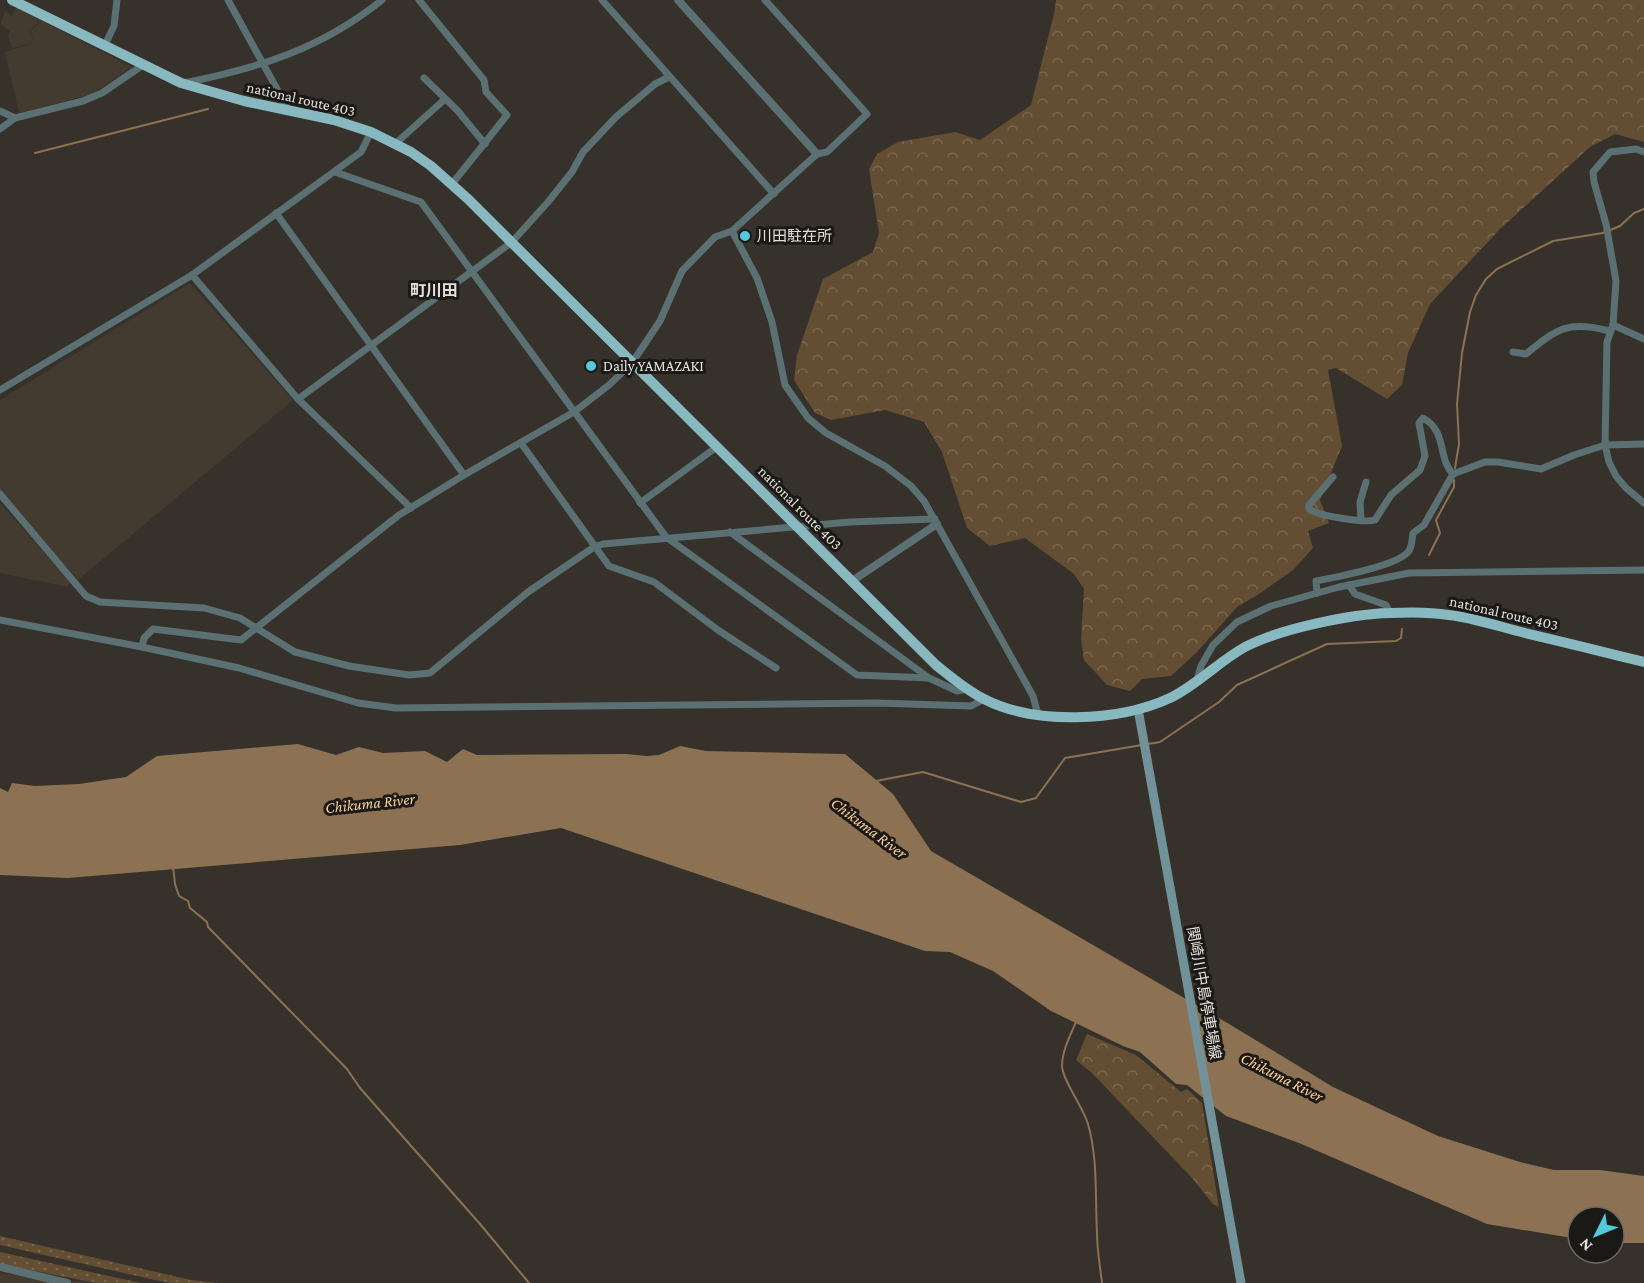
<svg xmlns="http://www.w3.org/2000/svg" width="1644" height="1283" font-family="'Crimson Pro','Noto Sans JP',serif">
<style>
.built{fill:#433a30}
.green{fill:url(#green-dots)}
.forest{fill:url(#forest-crowns)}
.water{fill:#8c7252}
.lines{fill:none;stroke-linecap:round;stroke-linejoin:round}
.stream{stroke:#8c7252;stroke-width:2}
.minor{stroke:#5b7073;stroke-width:7}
.tertiary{stroke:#5b7073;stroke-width:8}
.secondary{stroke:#709298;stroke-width:9}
.trunk{stroke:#88b9c0;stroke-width:10}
.poi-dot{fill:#53cadc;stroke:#1b1916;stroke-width:2}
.labels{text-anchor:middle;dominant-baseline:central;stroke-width:6;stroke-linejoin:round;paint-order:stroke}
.street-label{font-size:15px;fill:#e4e1dd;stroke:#1b1916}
.poi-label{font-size:15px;fill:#e4e1dd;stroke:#1b1916;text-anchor:start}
.neighbourhood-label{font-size:16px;font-weight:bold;fill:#e4e1dd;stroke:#1b1916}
.water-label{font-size:16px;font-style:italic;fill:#face97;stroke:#1b1916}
</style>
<defs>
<pattern id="green-dots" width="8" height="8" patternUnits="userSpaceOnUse" patternTransform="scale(1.5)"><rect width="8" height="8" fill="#634e33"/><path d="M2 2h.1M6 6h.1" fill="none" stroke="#796750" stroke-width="1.8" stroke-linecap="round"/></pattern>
<pattern id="forest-crowns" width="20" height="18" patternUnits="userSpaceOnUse" patternTransform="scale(1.5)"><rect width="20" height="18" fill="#634e33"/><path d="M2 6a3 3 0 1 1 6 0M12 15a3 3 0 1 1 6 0" fill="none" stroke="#796750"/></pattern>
</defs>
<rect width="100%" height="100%" fill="#36312b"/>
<!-- built -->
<g class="built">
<polygon points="16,8 41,20 29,31 36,43 30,31 42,21 132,67 92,94 19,113 5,52 34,43 12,48 8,35 10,31 0,25 5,11 12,16"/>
<polygon points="190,283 293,400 78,580 0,491 0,400"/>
<polygon points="0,503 71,582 68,587 0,573"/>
<polygon points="0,1273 80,1281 90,1283 0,1283"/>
</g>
<!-- green -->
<g class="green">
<polygon points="0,1236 191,1280 218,1283 171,1283 155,1280 0,1245"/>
<polygon points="0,1252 141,1283 96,1283 0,1264"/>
</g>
<!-- forest -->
<g class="forest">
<polygon points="1056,0 1644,0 1644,142 1615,134 1590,147 1499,230 1430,304 1408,353 1402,385 1387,399 1336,368 1328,370 1342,446 1320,500 1329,523 1308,531 1313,548 1293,570 1259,594 1237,607 1197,652 1171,676 1142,679 1130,691 1107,685 1084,660 1081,639 1084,589 1074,574 1025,538 990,546 967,528 942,452 924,422 885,410 831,420 815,413 794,380 797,355 823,279 873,252 879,233 869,169 877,154 898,142 955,132 980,140 1031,105 1054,14"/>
<polygon points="1087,1034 1136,1055 1181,1092 1187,1089 1202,1103 1219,1207 1213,1204 1192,1178 1092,1073 1076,1060"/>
</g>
<!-- water -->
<polygon class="water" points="298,744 336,755 359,747 383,753 425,751 447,762 463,749 477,755 626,754 647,756 659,755 680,746 706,751 845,754 893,794 931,851 1229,1024 1333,1087 1438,1136 1520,1162 1554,1170 1600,1170 1644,1176 1644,1243 1614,1243 1614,1217 1578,1217 1578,1239 1487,1224 1299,1143 1226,1116 1187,1085 1176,1084 1140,1052 1123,1046 1051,1011 993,971 950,952 925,951 561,828 460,845 68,878 0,875 0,788 8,792 12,783 35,786 79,784 126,777 157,756"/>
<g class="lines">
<!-- stream -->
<g class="stream">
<polyline points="35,153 208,109"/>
<polyline points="1455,468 1459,444 1457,404 1462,353 1470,312 1476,295 1486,279 1497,269 1553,241 1603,233 1620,226 1634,213 1644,209"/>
<polyline points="1429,555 1440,533 1436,520 1454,487 1454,480"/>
<polyline points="1148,744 1160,742 1219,702 1237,685 1327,644 1396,641 1401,638 1402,629"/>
<polyline points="876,781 923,772 1021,802 1036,798 1065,758 1142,745"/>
<polyline points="173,866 175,884 179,896 188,901 190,908 207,922 208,927 347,1069 360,1088 480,1224 529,1283"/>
<path d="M1076 1022C1070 1036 1062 1051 1062 1066 1063 1082 1083 1106 1088 1124 1098 1159 1095 1196 1097 1233 1097 1250 1100 1266 1102 1283"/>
</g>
<!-- minor -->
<g class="minor">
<polyline points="228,0 289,111"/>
<polyline points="419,0 484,80 486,92 507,115 452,184"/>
<polyline points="602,0 774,194"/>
<polyline points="105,45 114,26 117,0"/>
<polyline points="424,78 457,110 485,144"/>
<path d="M184 83C259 68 321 49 382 0"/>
<polyline points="0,111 15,118"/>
<polyline points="0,129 15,118 83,101 102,93 143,65"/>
<polyline points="395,144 445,99"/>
<polyline points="1644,152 1636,149 1610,152 1593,172 1594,182 1606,224 1616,281 1613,325 1607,342 1605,445 1609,462 1616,476 1626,488 1644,503"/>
<polyline points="335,172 421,202 666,537 857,675 929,678 957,691 967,689"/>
<polyline points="276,213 464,475"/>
<polyline points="732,231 757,278 772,322 785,385 808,418 826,433 885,466 911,486 924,501 1033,696 1038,715"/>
<polyline points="192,275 298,399 411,508"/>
<polyline points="1613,325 1644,339"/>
<path d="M1513 352 1526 354C1558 328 1568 320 1610 331"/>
<polyline points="0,390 192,275 361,152 371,132"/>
<polyline points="298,399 512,242 548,202 572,172 583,152 616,117 655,84 669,77"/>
<polyline points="521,443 609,566 654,582 718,630 776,668"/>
<path d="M1333 477 1309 505V509C1318 516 1365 523 1375 520L1391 495 1420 470 1425 456 1419 423 1423 418C1448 432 1437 458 1453 474"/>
<polyline points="0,494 86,596 100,602 204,608 240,618 295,652 349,666 409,675 430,673 528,592 594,547 603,544 850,522 935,519"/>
<polyline points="640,503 718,446"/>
<polyline points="1361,519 1360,502 1366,482"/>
<polyline points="730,532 929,678"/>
<polyline points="1349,585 1355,594 1386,605 1390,613"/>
<path d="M1317 593 1316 581C1336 577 1398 566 1409 551 1412 546 1412 539 1413 533L1424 525 1453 474 1485 462H1498L1541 469 1574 455 1605 445 1644 444"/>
<polyline points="0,620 142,647 239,668 358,703 396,708 878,703 971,706 984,699"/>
<polyline points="142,647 144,638 153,629 241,640 399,515 464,475 574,412 609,385 632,363 660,321 682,271 715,237 732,231 817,154 827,152 867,114 765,0"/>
<polyline points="1197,680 1201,666 1213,645 1237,622 1271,606 1339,587 1409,573 1644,570"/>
</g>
<!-- tertiary -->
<g class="tertiary">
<polyline points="678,0 817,154"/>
<polyline points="852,581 937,524"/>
<polyline points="0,1267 67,1283"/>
</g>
<!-- secondary -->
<polyline class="secondary" points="1138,709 1241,1283"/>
<!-- trunk -->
<path class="trunk" d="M12 0 181 83 244 101 334 120 371 132 411 152 431 166 468 199 936 665C951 677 966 690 984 699 1034 725 1118 722 1170 698 1197 685 1218 662 1245 647 1279 629 1351 614 1390 613 1409 612 1431 612 1449 615 1475 618 1500 627 1525 633 1564 642 1604 652 1644 662"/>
</g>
<!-- markers -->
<g class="poi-dot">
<circle cx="745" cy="236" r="6"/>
<circle cx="591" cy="366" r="6"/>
</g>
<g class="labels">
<!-- street labels -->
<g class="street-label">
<text transform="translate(301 99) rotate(13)">national route 403</text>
<text transform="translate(800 508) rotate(45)">national route 403</text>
<text transform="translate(1504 613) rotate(13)">national route 403</text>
<text transform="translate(1204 993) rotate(80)">関崎川中島停車場線</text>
</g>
<!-- poi labels -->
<g class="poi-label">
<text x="757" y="236">川田駐在所</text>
<text x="603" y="366">Daily YAMAZAKI</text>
</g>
<!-- neighbourhood labels -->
<g class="neighbourhood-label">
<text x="434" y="290">町川田</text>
</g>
<!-- water labels -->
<g class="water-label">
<text transform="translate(370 803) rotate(-6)">Chikuma River</text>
<text transform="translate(869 828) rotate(37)">Chikuma River</text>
<text transform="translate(1282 1077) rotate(27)">Chikuma River</text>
</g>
</g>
<!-- north arrow -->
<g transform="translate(1596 1235) rotate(227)"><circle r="28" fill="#1b1916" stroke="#6b6966" stroke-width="1.5"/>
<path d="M0-4.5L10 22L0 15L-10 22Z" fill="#53cadc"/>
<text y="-9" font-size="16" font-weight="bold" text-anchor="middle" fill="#e4e1dd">N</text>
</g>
</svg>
